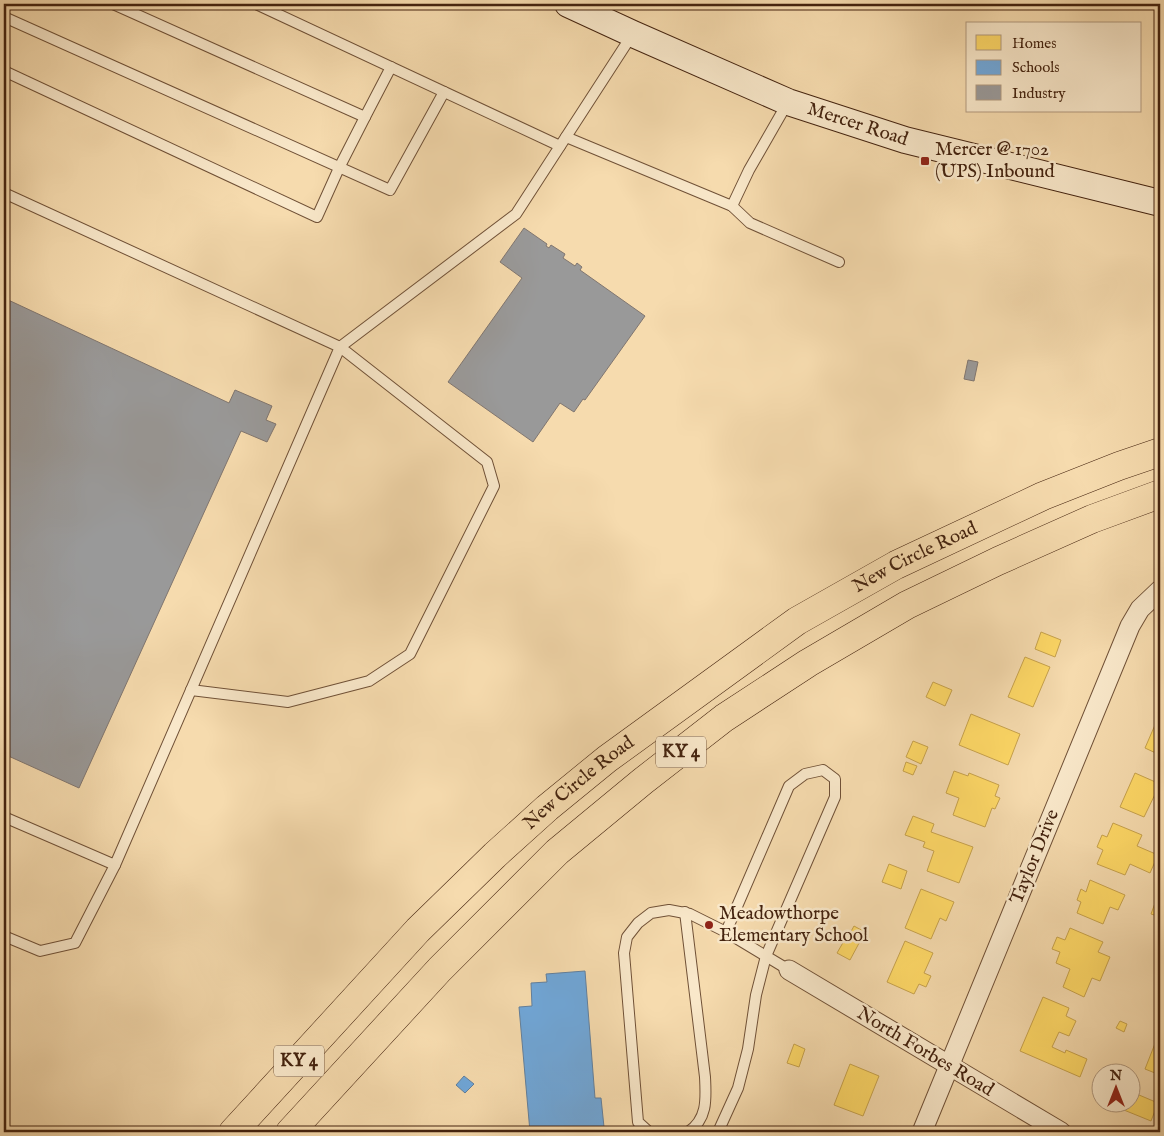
<svg xmlns="http://www.w3.org/2000/svg" width="1164" height="1136" font-family="'IM FELL English',serif">
<style>
.homes{fill:#ffd966;stroke:#c7a24c}
.schools{fill:#6fa8dc;stroke:#62809e}
.industry{fill:#999;stroke:#807670}
.lines{fill:none;stroke-linecap:round;stroke-linejoin:round}
.lane-casing{stroke:#705137;stroke-width:12}
.street-casing{stroke:#705137;stroke-width:21}
.secondary-casing{stroke:#44230f;stroke-width:28}
.highway-casing{stroke:#44230f;stroke-width:29}
.lane{stroke:#f9e8ca;stroke-width:10}
.street{stroke:#f9e8ca;stroke-width:19}
.secondary{stroke:#f9e8ca;stroke-width:26}
.highway{stroke:#f6dbae;stroke-width:28}
.poi-dot{fill:#8f2418;stroke:#f9e8ca;stroke-width:2}
.labels{text-anchor:middle;dominant-baseline:central;stroke-width:5;stroke-linejoin:round;paint-order:stroke}
.shield{fill:#f9e8ca;stroke:#7a5e47;stroke-width:1}
.shield-label{font-size:18px;font-weight:bold;fill:#44230f}
.street-label{font-size:19px;fill:#44230f;stroke:#f9e8ca}
.poi-label{font-size:19px;fill:#44230f;stroke:#f9e8ca;text-anchor:start}
</style>
<rect width="100%" height="100%" fill="#f6dbae"/>
<filter id="stains"><feTurbulence type="fractalNoise" baseFrequency=".004" numOctaves="4"/><feColorMatrix values="0 0 0 0 .2 0 0 0 0 .09 0 0 0 0 .02 0 0 0 .5 -.17"/></filter>
<radialGradient id="worn" r=".72"><stop offset=".6" stop-color="#630" stop-opacity="0"/><stop offset="1" stop-color="#630" stop-opacity=".3"/></radialGradient>
<!-- homes -->
<g class="homes">
<polygon points="1041,632 1061,640 1055,657 1035,649"/>
<polygon points="1025,657 1050,667 1033,707 1008,697"/>
<polygon points="933,682 952,690 945,706 926,697"/>
<polygon points="971,714 1020,734 1008,765 959,745"/>
<polygon points="1158,718 1160,719 1160,755 1145,748"/>
<polygon points="913,741 928,747 921,764 906,757"/>
<polygon points="906,762 917,766 913,775 903,771"/>
<polygon points="954,771 968,776 969,773 999,785 995,796 1000,798 995,809 992,808 985,827 953,815 959,798 946,793"/>
<polygon points="1135,773 1160,784 1144,817 1120,807"/>
<polygon points="913,816 934,824 931,832 973,847 959,883 927,871 934,851 923,847 925,842 905,835"/>
<polygon points="1113,823 1142,835 1137,846 1158,855 1150,873 1130,864 1125,875 1097,864 1103,850 1097,847 1102,835 1107,837"/>
<polygon points="889,864 907,871 901,889 882,882"/>
<polygon points="1090,880 1125,895 1118,910 1110,907 1103,924 1077,913 1081,902 1077,900 1081,889 1086,892"/>
<polygon points="921,889 954,902 946,921 940,918 931,939 905,928"/>
<polygon points="1158,895 1160,896 1160,917 1151,914"/>
<polygon points="854,926 865,932 850,960 837,953 848,934 849,935"/>
<polygon points="1070,928 1103,942 1098,952 1110,957 1100,981 1092,978 1084,997 1063,987 1070,969 1056,963 1060,952 1052,949 1057,937 1065,940"/>
<polygon points="905,941 933,953 924,973 931,976 926,987 919,984 914,994 887,982"/>
<polygon points="1043,997 1069,1008 1066,1016 1076,1021 1069,1036 1059,1032 1052,1047 1065,1053 1066,1050 1087,1059 1080,1077 1020,1051"/>
<polygon points="1120,1021 1127,1024 1124,1032 1116,1028"/>
<polygon points="1156,1041 1160,1043 1160,1075 1145,1069"/>
<polygon points="794,1044 805,1049 799,1067 787,1063"/>
<polygon points="850,1064 879,1076 863,1116 834,1105"/>
<polygon points="1132,1092 1158,1103 1151,1121 1119,1108 1121,1104 1132,1104"/>
</g>
<!-- schools -->
<g class="schools">
<polygon points="585,971 595,1098 601,1098 604,1127 611,1132 530,1132 519,1007 532,1006 531,983 547,982 546,974"/>
<polygon points="464,1076 474,1084 465,1093 456,1085"/>
</g>
<!-- industry -->
<g class="industry">
<polygon points="524,228 547,244 546,246 549,248 551,245 565,254 563,258 575,266 577,263 582,267 580,270 645,316 585,400 583,399 574,412 560,403 533,442 448,382 522,278 500,262"/>
<polygon points="4,298 229,403 235,390 272,406 266,420 276,424 267,442 241,431 79,788 4,754"/>
<polygon points="968,360 978,362 974,381 964,379"/>
</g>
<g class="lines">
<defs>
<g id="lane">
<polyline points="113,4 365,117 391,67"/>
<polyline points="256,4 560,146"/>
<polyline points="4,17 390,190 444,92"/>
<polyline points="4,71 317,217 339,168 365,117"/>
<polyline points="566,137 732,206 750,223 839,262"/>
<polyline points="4,193 340,347 115,865 4,817"/>
<polyline points="732,206 749,170 788,102"/>
<polyline points="191,690 288,702 369,681 410,654 494,486 487,462 340,347 516,214 632,35"/>
<path d="M685 912 705 1077C706 1098 708 1119 688 1132"/>
<polyline points="4,936 40,951 75,943 115,865"/>
<polyline points="649,1132 638,1122 624,953 627,937 638,923 651,913 669,910 690,914 726,932 789,970"/>
<polyline points="718,1132 738,1088 748,1049 756,995 766,956 835,797 835,779 823,770 805,774 789,786 726,932"/>
</g>
<g id="street">
<polyline points="789,970 1061,1132"/>
<polyline points="922,1132 1130,626 1140,609 1160,590"/>
</g>
<g id="secondary">
<path id="s1" d="M568 4 633 34 788 102 905 140 1160 203"/>
</g>
<g id="highway">
<path id="s2" d="M233 1132 418 930 495 855 547 808 607 759 797 621 896 565 1043 496 1119 466 1160 452"/>
<polyline points="290,1132 440,969 557,852 643,781 724,718 808,663 907,605 998,561 1092,519 1160,494"/>
</g>
</defs>
<!-- lane casing -->
<use href="#lane" class="lane-casing"/>
<!-- street casing -->
<use href="#street" class="street-casing"/>
<!-- secondary casing -->
<use href="#secondary" class="secondary-casing"/>
<!-- highway casing -->
<use href="#highway" class="highway-casing"/>
<!-- lane -->
<use href="#lane" class="lane"/>
<!-- street -->
<use href="#street" class="street"/>
<!-- secondary -->
<use href="#secondary" class="secondary"/>
<!-- highway -->
<use href="#highway" class="highway"/>
</g>
<!-- markers -->
<g class="poi-dot">
<rect x="920" y="156" width="10" height="10" rx="2.5"/>
<circle cx="709" cy="925" r="5"/>
</g>
<g class="labels">
<!-- shield labels -->
<g class="shield">
<rect x="656" y="736.5" width="50" height="31" rx="4"/>
<rect x="274" y="1045.5" width="50" height="31" rx="4"/>
</g>
<g class="shield-label">
<text x="681" y="752">KY 4</text>
<text x="299" y="1061">KY 4</text>
</g>
<!-- street labels -->
<g class="street-label">
<text stroke="none"><textPath href="#s1" startOffset="314">Mercer Road</textPath></text>
<text stroke="none"><textPath href="#s2" startOffset="898">New Circle Road</textPath></text>
<text stroke="none"><textPath href="#s2" startOffset="492">New Circle Road</textPath></text>
<text transform="translate(1035 857) rotate(-68)">Taylor Drive</text>
<text transform="translate(925 1052) rotate(31)">North Forbes Road</text>
</g>
<!-- poi labels -->
<g class="poi-label">
<text x="935" y="150">Mercer @ 1702<tspan x="935" dy="22">(UPS) Inbound</tspan></text>
<text x="719" y="914">Meadowthorpe<tspan x="719" dy="22">Elementary School</tspan></text>
</g>
</g>
<!-- margin -->
<rect width="1164" height="1136" fill="none" stroke="#f6dbae" stroke-width="20"/>
<rect x="5" y="5" width="1154" height="1126" fill="none" stroke="#44230f" stroke-width="2.5"/>
<rect x="10" y="10" width="1144" height="1116" fill="none" stroke="#44230f"/>
<!-- legend -->
<rect x="966" y="22" width="175" height="90" fill="#f9e8ca" stroke="#b1997f"/>
<rect x="976" y="35" width="25" height="15" fill="#ffd966" stroke="#b1997f"/>
<text x="1012" y="48" font-size="15" fill="#44230f">Homes</text>
<rect x="976" y="60" width="25" height="15" fill="#6fa8dc" stroke="#b1997f"/>
<text x="1012" y="72" font-size="15" fill="#44230f">Schools</text>
<rect x="976" y="85" width="25" height="15" fill="#999999" stroke="#b1997f"/>
<text x="1012" y="98" font-size="15" fill="#44230f">Industry</text>
<!-- north arrow -->
<g transform="translate(1116 1088)"><circle r="24" fill="#f9e8ca" stroke="#b1997f"/>
<path d="M0-4L9 19L0 12L-9 19Z" fill="#8f2418"/>
<text y="-8" font-size="14" font-weight="bold" text-anchor="middle" fill="#44230f">N</text>
</g>
<rect width="100%" height="100%" filter="url(#stains)"/>
<rect width="100%" height="100%" fill="url(#worn)"/>
</svg>
